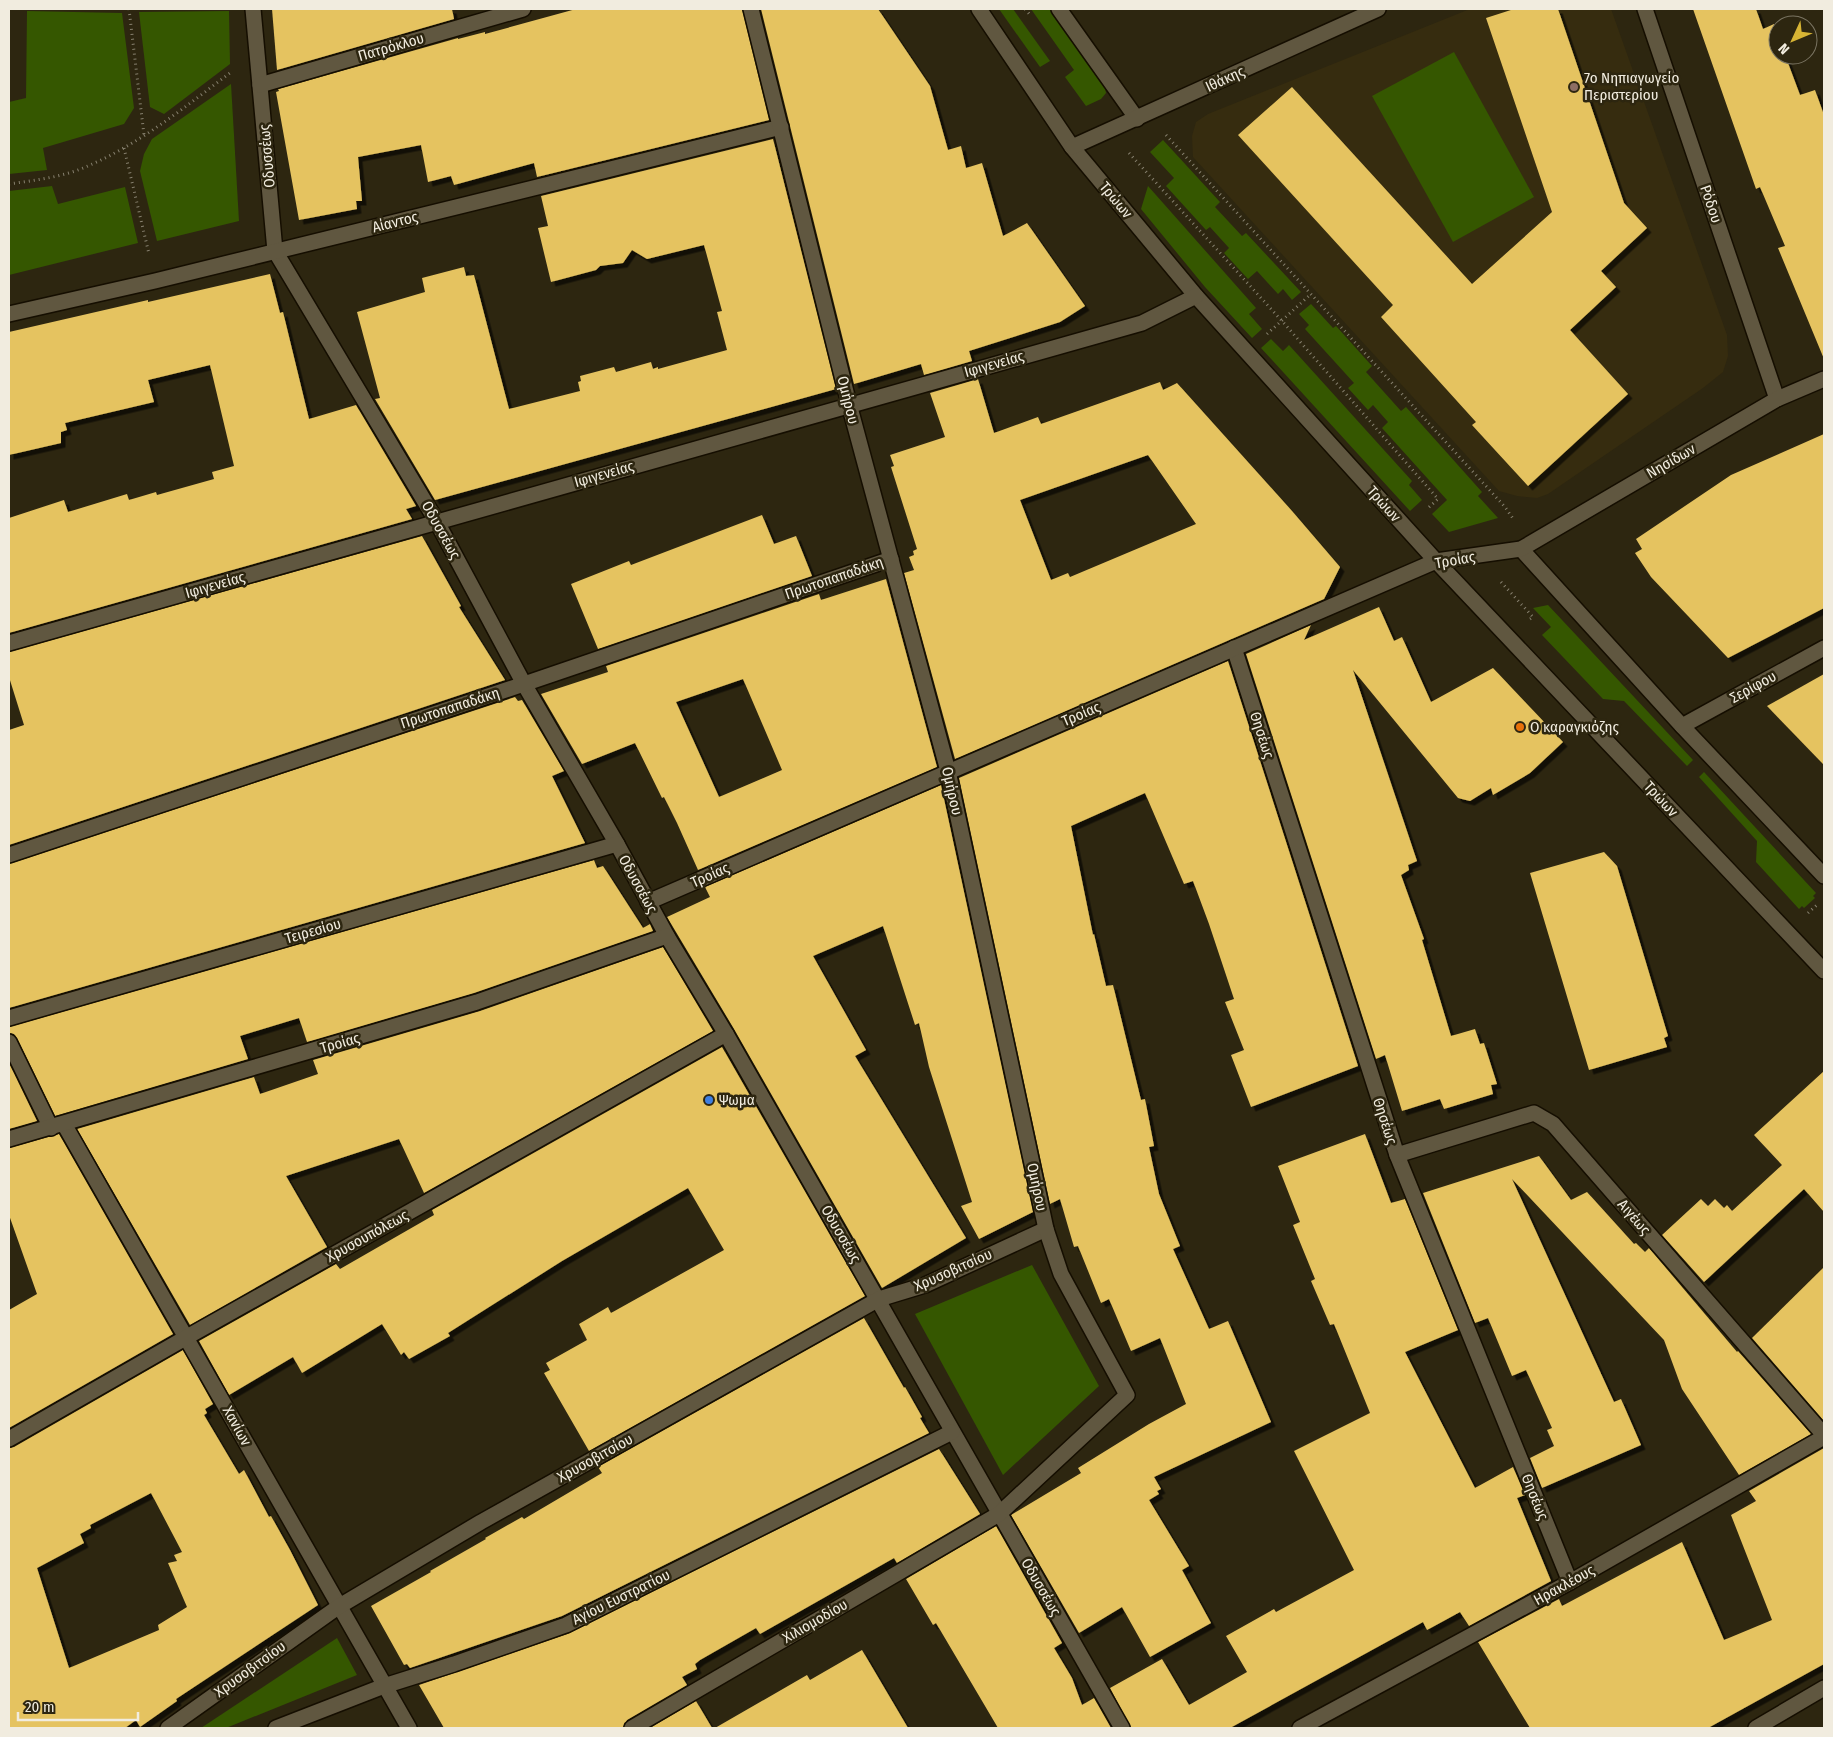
<svg xmlns="http://www.w3.org/2000/svg" width="1833" height="1737" font-family="'Fira Sans Condensed',sans-serif">
<style>
.built{fill:#362c0f}
.green{fill:#355700}
.building{fill:#e5c361;fill-rule:evenodd;filter:url(#shadow)}
.lines{fill:none;stroke-linecap:round;stroke-linejoin:round}
.street-casing{stroke:#150e00;stroke-width:18}
.secondary-casing{stroke:#150e00;stroke-width:18}
.path{stroke:#87816f;stroke-width:3;stroke-dasharray:1 4;stroke-linecap:butt}
.street{stroke:#605740;stroke-width:15}
.secondary{stroke:#605740;stroke-width:15}
.education-dot{fill:#8d6e63;stroke:#2d2610;stroke-width:2}
.food-dot{fill:#e8710a;stroke:#2d2610;stroke-width:2}
.shop-dot{fill:#3f7fe0;stroke:#2d2610;stroke-width:2}
.labels{text-anchor:middle;dominant-baseline:central;stroke-width:5;stroke-linejoin:round;paint-order:stroke}
.street-label{font-size:15px;fill:#f1ecdf;stroke:#2d2610}
.poi-label{font-size:15px;fill:#f1ecdf;stroke:#2d2610;text-anchor:start}
</style>
<defs>
<filter id="shadow"><feDropShadow dx="4.5" dy="4.5" stdDeviation="0" flood-color="#0009"/></filter>
</defs>
<rect width="100%" height="100%" fill="#2d2610"/>
<!-- built -->
<polygon class="built" points="1470,9 1611,9 1727,335 1728,356 1723,372 1703,388 1548,494 1537,498 1517,496 1499,491 1193,157 1192,136 1196,122 1208,114"/>
<!-- green -->
<g class="green">
<polygon points="999,9 1013,9 1050,61 1040,67"/>
<polygon points="1031,9 1050,9 1104,84 1106,93 1101,99 1086,106 1065,77 1074,70"/>
<polygon points="27,11 122,13 134,108 124,124 43,148 47,170 9,174 9,102 26,98"/>
<polygon points="229,11 230,64 164,114 150,107 139,12"/>
<polygon points="1454,52 1534,197 1453,242 1372,96"/>
<polygon points="231,84 239,221 157,241 140,171 144,154 152,139"/>
<polygon points="1163,140 1220,202 1215,207 1242,236 1246,233 1301,292 1292,300 1283,289 1278,294 1257,271 1248,279 1224,253 1229,248 1210,227 1206,230 1166,186 1174,178 1150,152"/>
<polygon points="52,186 58,204 125,187 138,243 9,275 9,191"/>
<polygon points="1148,186 1256,308 1249,314 1262,329 1252,338 1205,287 1141,209"/>
<polygon points="1311,304 1333,328 1336,326 1372,366 1366,372 1401,411 1406,407 1482,492 1478,496 1498,518 1449,532 1432,514 1447,500 1382,428 1388,422 1373,405 1368,410 1348,388 1354,383 1305,329 1309,325 1299,314"/>
<polygon points="1271,339 1283,351 1289,345 1412,481 1409,485 1422,500 1410,511 1261,348"/>
<polygon points="1548,605 1693,760 1687,766 1624,701 1603,699 1542,635 1551,627 1533,608"/>
<polygon points="1704,772 1816,893 1813,896 1815,898 1804,908 1802,906 1799,909 1756,862 1757,841 1699,777"/>
<polygon points="1032,1265 1099,1386 1003,1475 915,1314"/>
<polygon points="337,1638 357,1675 226,1728 201,1728"/>
</g>
<!-- building -->
<g class="building">
<polygon points="272,9 452,9 454,19 277,70"/>
<polygon points="576,9 742,9 769,120 537,177 534,163 454,185 451,176 428,182 421,145 358,157 362,201 356,201 357,209 299,220 276,92 279,91 278,89 458,38 458,39 485,32 485,34"/>
<polygon points="761,9 878,9 930,86 948,150 961,146 966,168 982,163 1003,236 1027,223 1085,306 1060,322 969,351 972,361 924,375 921,364 854,384"/>
<polygon points="1514,9 1558,9 1624,203 1647,228 1601,271 1616,287 1570,330 1628,394 1528,486 1472,425 1476,422 1381,317 1393,305 1238,135 1292,87 1472,284 1552,212 1486,18"/>
<polygon points="1693,9 1756,9 1763,29 1774,24 1778,35 1778,55 1785,55 1800,95 1815,90 1824,115 1824,359 1778,248 1785,246 1760,187 1756,189"/>
<polygon points="773,139 836,389 435,500 375,399 380,398 357,312 425,292 422,278 464,267 466,276 474,275 509,409 580,391 578,382 581,381 580,376 614,367 616,372 651,362 653,369 658,367 658,369 727,350 717,312 722,311 704,245 647,259 632,250 623,263 600,266 596,270 551,282 538,228 548,226 541,196"/>
<polygon points="270,274 280,313 283,312 309,419 356,405 416,506 406,509 412,519 9,633 9,518 64,500 68,512 127,494 129,500 156,492 157,495 214,479 212,472 234,466 210,365 148,380 154,402 65,423 67,430 61,432 61,443 9,455 9,332 148,300 148,302"/>
<path d="M978 379 994 433 1038 417 1041 424 1160 382 1163 390 1177 383 1292 511 1340 567 1324 599 955 759 904 573 914 570 909 557 914 555 913 551 917 549 891 467 894 466 890 455 945 437 930 393ZM1148 455 1196 524 1070 577 1068 573 1051 580 1020 500Z"/>
<polygon points="1824,434 1824,608 1728,658 1651,577 1635,553 1642,549 1636,539 1731,475"/>
<polygon points="762,515 774,544 796,536 812,576 598,649 571,584 629,561 631,565"/>
<polygon points="422,536 461,606 459,607 505,680 9,845 9,730 24,725 9,677 9,652"/>
<path d="M886 579 937 767 698 870 677 823 664 797 662 798 635 743 582 764 541 694 608 672 606 666 819 594 821 600ZM743 679 782 770 719 797 676 702Z"/>
<polygon points="1379,607 1394,641 1402,637 1431,702 1493,668 1563,742 1530,773 1493,795 1491,788 1470,801 1458,798 1353,670 1417,861 1408,865 1409,870 1401,875 1424,939 1422,940 1451,1036 1475,1029 1480,1044 1484,1043 1497,1084 1491,1085 1493,1094 1444,1109 1440,1099 1402,1111 1385,1055 1376,1059 1246,654 1311,625 1304,640"/>
<polygon points="1228,661 1358,1066 1251,1107 1231,1055 1244,1050 1225,1002 1234,999 1209,924 1193,881 1184,884 1145,793 1071,826 1093,935 1094,934 1106,986 1113,985 1141,1100 1145,1099 1154,1146 1149,1147 1159,1194 1180,1246 1173,1249 1209,1329 1228,1321 1271,1422 1154,1477 1161,1489 1157,1491 1159,1494 1149,1500 1189,1566 1182,1570 1211,1623 1150,1657 1122,1607 1079,1633 1011,1515 1081,1473 1078,1468 1149,1424 1186,1404 1160,1338 1131,1351 1109,1299 1101,1303 1078,1246 1074,1247 1060,1199 1050,1204 959,778"/>
<polygon points="1824,674 1824,765 1767,706"/>
<polygon points="515,697 518,701 522,700 564,771 552,776 585,843 9,1008 9,864"/>
<polygon points="941,785 1033,1212 979,1239 961,1206 972,1202 929,1067 919,1023 915,1025 883,926 813,956 866,1050 855,1056 966,1238 882,1288 734,1029 667,917 710,897 705,887"/>
<polygon points="1604,852 1617,866 1668,1036 1664,1038 1667,1047 1589,1070 1530,873"/>
<polygon points="594,860 597,868 603,866 643,928 650,924 653,931 474,993 307,1042 299,1018 240,1036 248,1059 55,1116 17,1038 14,1034 9,1033 9,1027"/>
<polygon points="663,947 713,1031 424,1193 399,1139 286,1176 327,1247 190,1325 77,1129 254,1077 260,1094 318,1074 313,1060 480,1011"/>
<polygon points="722,1047 865,1296 589,1451 544,1373 550,1370 546,1363 587,1340 579,1324 608,1307 611,1313 724,1250 688,1188 562,1261 448,1333 450,1336 409,1359 404,1352 401,1355 382,1324 302,1373 293,1357 229,1395 199,1341 336,1264 340,1269 434,1215 432,1210"/>
<polygon points="9,1063 37,1121 9,1129"/>
<polygon points="1824,1071 1824,1212 1804,1189 1704,1282 1662,1235 1701,1199 1708,1206 1715,1199 1724,1208 1727,1205 1732,1211 1782,1165 1754,1135"/>
<polygon points="59,1134 173,1334 9,1428 9,1310 37,1294 9,1215 9,1148"/>
<polygon points="1365,1134 1391,1203 1405,1199 1458,1330 1405,1352 1475,1488 1513,1467 1525,1495 1517,1498 1551,1581 1469,1626 1460,1612 1427,1630 1423,1622 1230,1728 1131,1728 1110,1688 1162,1659 1189,1705 1247,1672 1226,1636 1274,1609 1276,1612 1354,1570 1294,1451 1370,1413 1334,1324 1330,1325 1311,1281 1315,1279 1293,1225 1300,1222 1278,1166"/>
<polygon points="1539,1156 1571,1200 1587,1192 1634,1244 1636,1243 1645,1252 1649,1248 1737,1352 1738,1351 1811,1434 1739,1475 1682,1389 1664,1340 1512,1179 1614,1402 1621,1399 1641,1445 1542,1488 1530,1458 1554,1446 1547,1430 1552,1428 1526,1370 1512,1376 1488,1318 1475,1323 1423,1193"/>
<polygon points="1824,1267 1824,1421 1752,1338"/>
<polygon points="864,1318 904,1388 905,1387 922,1417 920,1418 929,1433 562,1616 410,1668 407,1664 404,1665 371,1606 431,1572 430,1571 486,1539 485,1538 522,1517 524,1519 602,1473 598,1467"/>
<path d="M183 1350 213 1404 205 1409 207 1413 204 1415 239 1474 244 1470 269 1517 271 1516 290 1550 318 1605 176 1699 177 1701 140 1727 136 1720 125 1728H9V1448L14 1447ZM151 1493 182 1552 174 1555 177 1561 168 1563 187 1607 158 1625 159 1630 69 1668 37 1568 84 1543 80 1534 91 1528 90 1525Z"/>
<polygon points="1824,1448 1824,1664 1708,1728 1530,1728 1478,1642 1559,1599 1562,1606 1682,1542 1724,1640 1772,1620 1731,1515 1756,1501 1749,1491"/>
<polygon points="939,1449 980,1514 897,1563 894,1558 760,1634 756,1628 700,1660 695,1664 697,1669 682,1677 687,1685 627,1720 623,1728 444,1728 419,1685 570,1633"/>
<polygon points="996,1526 1062,1643 1054,1648 1072,1678 1082,1705 1094,1698 1111,1728 998,1728 936,1623 933,1625 906,1579"/>
<polygon points="862,1650 908,1728 715,1728 807,1675 810,1680"/>
<polygon points="696,1701 712,1728 650,1728"/>
</g>
<g class="lines">
<defs>
<g id="street">
<polyline points="253,9 275,251 437,522 524,684 617,844 667,936 726,1034 1122,1728"/>
<polyline points="979,9 1072,147 1196,296 1436,561 1824,971"/>
<polyline points="1059,9 1137,119"/>
<polyline points="1645,9 1777,399"/>
<polyline points="260,85 523,9"/>
<polyline points="1072,147 1378,9"/>
<polyline points="9,314 155,281 781,127"/>
<polyline points="1521,549 1682,726 1824,876"/>
<polyline points="9,643 1142,323 1196,296"/>
<polyline points="1234,648 1397,1155 1570,1582"/>
<polyline points="1682,726 1824,648"/>
<polyline points="9,855 524,684 891,559"/>
<polyline points="648,902 1436,561 1521,549 1777,399 1824,379"/>
<polyline points="9,1018 617,844"/>
<polyline points="9,1042 51,1128"/>
<polyline points="64,1124 409,1728"/>
<polyline points="9,1139 477,1002 667,936"/>
<polyline points="1397,1155 1534,1113 1553,1124 1824,1435"/>
<polyline points="9,1439 187,1337 726,1034"/>
<polyline points="168,1728 338,1607 481,1522 879,1299 925,1285 1046,1229"/>
<polyline points="276,1728 384,1686 454,1664 566,1625 952,1432"/>
<polyline points="632,1728 999,1514 1127,1395 1061,1274 1046,1229 948,771 849,404 751,9"/>
<polyline points="1756,1728 1824,1688"/>
</g>
<polyline id="secondary" points="1300,1728 1570,1582 1824,1437"/>
</defs>
<!-- street casing -->
<use href="#street" class="street-casing"/>
<!-- secondary casing -->
<use href="#secondary" class="secondary-casing"/>
<!-- path -->
<g class="path">
<polyline points="129,9 144,135"/>
<polyline points="1025,9 1031,16"/>
<polyline points="1166,135 1505,507 1514,520"/>
<polyline points="124,148 149,254"/>
<polyline points="1129,153 1282,321 1438,499 1427,509"/>
<path d="M9 184C36 180 65 177 90 165 141 143 186 106 230 73"/>
<polyline points="1267,334 1311,294"/>
<polyline points="1501,582 1533,617 1530,619"/>
<polyline points="1808,913 1818,904"/>
</g>
<!-- street -->
<use href="#street" class="street"/>
<!-- secondary -->
<use href="#secondary" class="secondary"/>
</g>
<!-- markers -->
<circle class="education-dot" cx="1574" cy="87" r="5"/>
<circle class="food-dot" cx="1520" cy="727" r="5"/>
<circle class="shop-dot" cx="709" cy="1100" r="5"/>
<g class="labels">
<!-- street labels -->
<g class="street-label">
<text transform="translate(391 47) rotate(-16)">Πατρόκλου</text>
<text transform="translate(1225 79) rotate(-25)">Ιθάκης</text>
<text transform="translate(267 156) rotate(-95)">Οδυσσέως</text>
<text transform="translate(1116 200) rotate(50)">Τρώων</text>
<text transform="translate(1711 204) rotate(71)">Ρόδου</text>
<text transform="translate(395 222) rotate(-14)">Αίαντος</text>
<text transform="translate(994 364) rotate(-16)">Ιφιγενείας</text>
<text transform="translate(848 400) rotate(76)">Ομήρου</text>
<text transform="translate(1671 461) rotate(-30)">Νησίδων</text>
<text transform="translate(604 474) rotate(-16)">Ιφιγενείας</text>
<text transform="translate(1384 504) rotate(48)">Τρώων</text>
<text transform="translate(441 530) rotate(61)">Οδυσσέως</text>
<text transform="translate(1455 560) rotate(-10)">Τροίας</text>
<text transform="translate(834 578) rotate(-19)">Πρωτοπαπαδάκη</text>
<text transform="translate(215 585) rotate(-16)">Ιφιγενείας</text>
<text transform="translate(1753 687) rotate(-29)">Σερίφου</text>
<text transform="translate(450 708) rotate(-18)">Πρωτοπαπαδάκη</text>
<text transform="translate(1081 714) rotate(-23)">Τροίας</text>
<text transform="translate(1262 735) rotate(72)">Θησέως</text>
<text transform="translate(952 791) rotate(77)">Ομήρου</text>
<text transform="translate(1661 799) rotate(47)">Τρώων</text>
<text transform="translate(710 875) rotate(-24)">Τροίας</text>
<text transform="translate(638 884) rotate(61)">Οδυσσέως</text>
<text transform="translate(313 931) rotate(-16)">Τειρεσίου</text>
<text transform="translate(340 1043) rotate(-16)">Τροίας</text>
<text transform="translate(1385 1121) rotate(72)">Θησέως</text>
<text transform="translate(1037 1187) rotate(78)">Ομήρου</text>
<text transform="translate(1634 1217) rotate(49)">Αιγέως</text>
<text transform="translate(841 1234) rotate(60)">Οδυσσέως</text>
<text transform="translate(367 1236) rotate(-29)">Χρυσουπόλεως</text>
<text transform="translate(953 1270) rotate(-24)">Χρυσοβιτσίου</text>
<text transform="translate(237 1426) rotate(61)">Χανίων</text>
<text transform="translate(595 1458) rotate(-29)">Χρυσοβιτσίου</text>
<text transform="translate(1535 1497) rotate(68)">Θησέως</text>
<text transform="translate(1564 1585) rotate(-29)">Ηρακλέους</text>
<text transform="translate(1041 1587) rotate(60)">Οδυσσέως</text>
<text transform="translate(621 1597) rotate(-26)">Αγίου Ευστρατίου</text>
<text transform="translate(815 1621) rotate(-30)">Χιλιομοδίου</text>
<text transform="translate(250 1669) rotate(-36)">Χρυσοβιτσίου</text>
</g>
<!-- poi labels -->
<g class="poi-label">
<text x="1584" y="78">7ο Νηπιαγωγείο<tspan x="1584" dy="17">Περιστερίου</tspan></text>
<text x="1530" y="727">Ο καραγκιόζης</text>
<text x="719" y="1100">Ψωμα</text>
</g>
</g>
<!-- border -->
<rect width="1833" height="1737" fill="none" stroke="#f1ecdf" stroke-width="20"/>
<!-- north arrow -->
<g transform="translate(1793 40) rotate(226)"><circle r="24" fill="#2d2610" stroke="#7b7563"/>
<path d="M0-4L9 19L0 12L-9 19Z" fill="#d7b434"/>
<text y="-8" font-size="14" font-weight="bold" text-anchor="middle" fill="#f1ecdf">N</text>
</g>
<!-- scale -->
<path d="M18 1712v8h120v-8" fill="none" stroke="#f1ecdf" stroke-width="2.5"/>
<text x="25" y="1712" font-size="15" fill="#f1ecdf" stroke="#2d2610" stroke-width="4" paint-order="stroke">20 m</text>
</svg>
